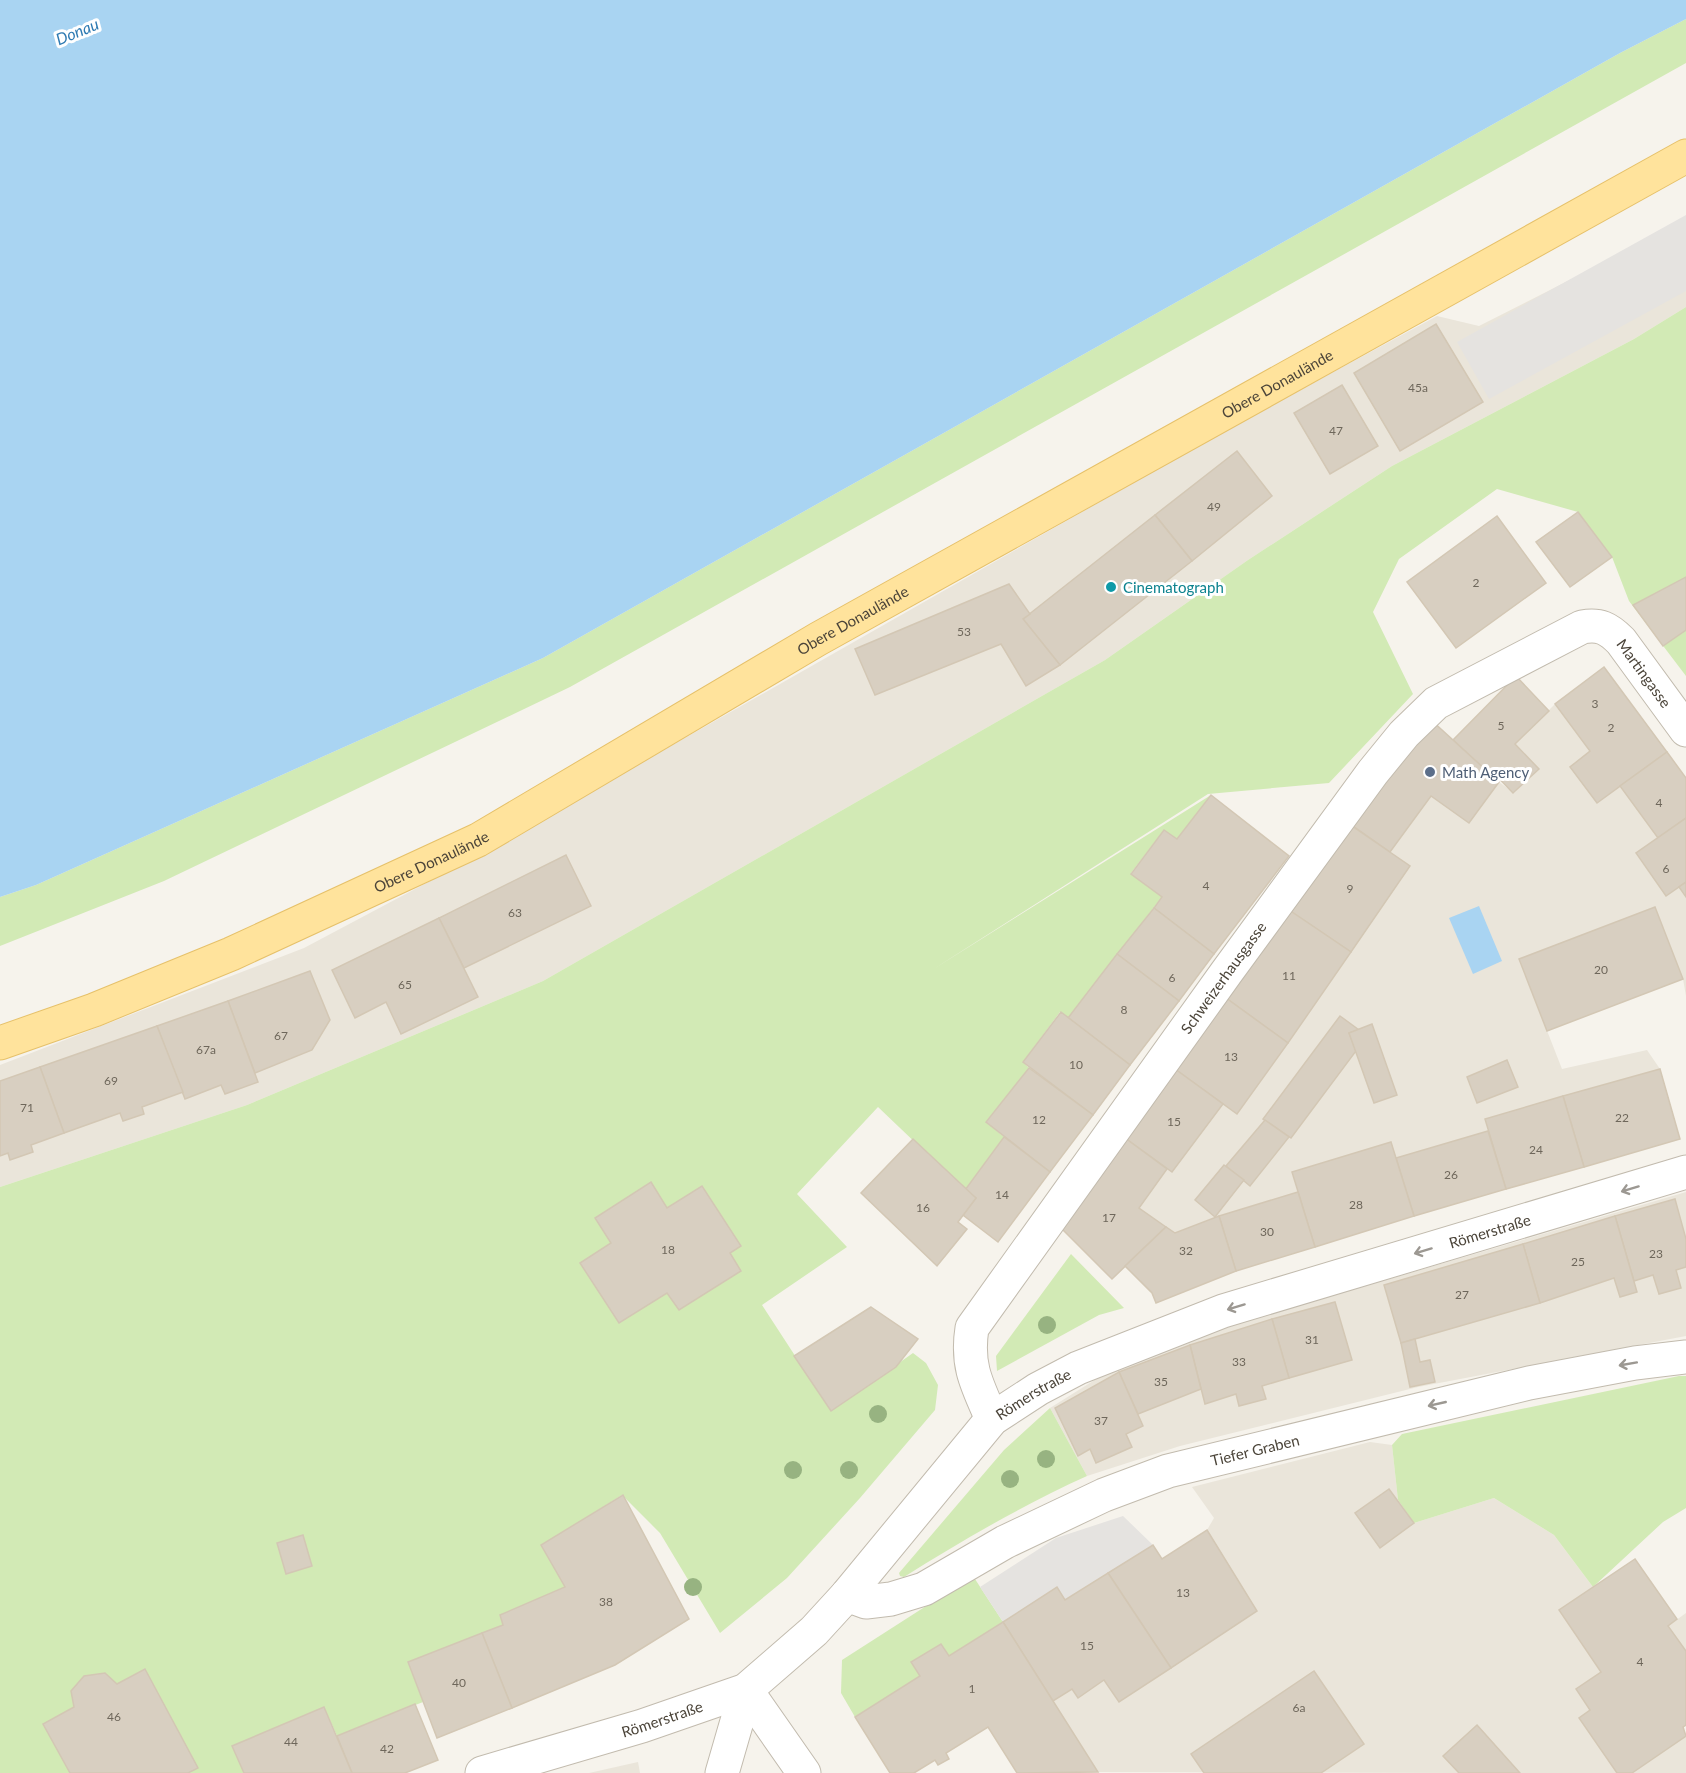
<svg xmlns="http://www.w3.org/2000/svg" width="1686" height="1773" font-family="Lato,sans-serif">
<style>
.residential{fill:#eae5da}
.green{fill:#d2eab5}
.parking{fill:#e5e3e0}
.water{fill:#a9d4f2}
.building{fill:#d8cfc1;stroke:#d3c7b4;stroke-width:1.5}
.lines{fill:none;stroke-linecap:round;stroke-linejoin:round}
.minor-casing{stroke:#c2bbae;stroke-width:35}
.major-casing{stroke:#e6c16a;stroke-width:35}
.minor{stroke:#fff;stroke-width:33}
.major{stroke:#ffe39c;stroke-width:33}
.tree{fill:#97b381}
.oneway{stroke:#9c9892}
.culture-dot{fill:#0f9aa8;stroke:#fff;stroke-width:2}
.service-dot{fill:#5c6f8a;stroke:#fff;stroke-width:2}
.labels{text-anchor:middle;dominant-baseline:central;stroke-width:6;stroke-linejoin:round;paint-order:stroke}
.number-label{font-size:12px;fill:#6e675b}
.street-label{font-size:15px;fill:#4b4439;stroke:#fff}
.culture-label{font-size:15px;fill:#0d838f;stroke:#fff;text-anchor:start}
.service-label{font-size:15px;fill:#4e5e75;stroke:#fff;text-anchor:start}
.water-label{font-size:16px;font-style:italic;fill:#2e7ab2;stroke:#fff}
</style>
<rect width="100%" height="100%" fill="#f6f3ec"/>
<!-- residential -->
<g class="residential">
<polygon points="1686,221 1686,307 1634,339 1392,466 1248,560 1105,660 543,981 247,1105 0,1187 0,1065 304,948 481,854 1228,429 1437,316 1479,326"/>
<polygon points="1555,704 1590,751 1570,767 1597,803 1620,786 1658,838 1636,854 1666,896 1679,887 1686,897 1686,996 1683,979 1655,907 1519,959 1562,1069 1647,1050 1660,1069 1485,1119 1488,1131 1396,1158 1391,1142 1292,1173 1298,1192 1215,1217 1175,1233 1139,1208 1167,1169 1172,1172 1223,1104 1237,1114 1288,1043 1410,866 1390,852 1431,796 1469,823 1499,782 1514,793 1539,769 1515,744"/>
<polygon points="1686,1192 1686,1336 1418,1387 1180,1446 1087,1476 1050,1408 1109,1371 1215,1330"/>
<polygon points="1370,1442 1392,1445 1398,1500 1388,1489 1355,1513 1380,1548 1414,1523 1494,1498 1554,1535 1593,1587 1601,1672 1576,1689 1590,1710 1579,1718 1617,1773 1520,1773 1477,1726 1443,1756 1459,1773 1098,1772 1053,1701 1072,1689 1078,1698 1104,1680 1119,1702 1257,1611 1207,1530 1214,1518 1192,1487"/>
<polygon points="1686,1613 1686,1651 1668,1626"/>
<polygon points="1686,1736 1686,1773 1632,1773"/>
<polygon points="638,1762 640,1773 589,1773"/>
</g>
<!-- green -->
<g class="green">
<polygon points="1686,19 1686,63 570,687 164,881 0,946 0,897 36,885 543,658 1620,53"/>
<polygon points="1686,307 1686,676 1629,601 1612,557 1578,512 1497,489 1399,559 1373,612 1413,694 1329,783 1208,794 932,970 1211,795 1177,839 1164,830 1131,873 1162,897 1068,1018 1060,1012 1023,1062 1029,1068 986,1122 1004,1137 965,1190 878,1107 797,1194 847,1247 762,1305 831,1411 913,1353 926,1363 938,1385 935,1410 860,1498 787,1578 720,1633 660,1533 622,1495 542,1545 565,1587 500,1615 503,1625 408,1662 423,1702 337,1736 324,1707 233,1746 244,1773 0,1773 0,1187 247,1105 543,981 1105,660 1248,560 1392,466 1634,339"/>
<polygon points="1071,1254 1124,1308 1099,1315 997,1371 996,1356"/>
<polygon points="1679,1376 1686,1376 1686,1508 1663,1522 1593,1587 1554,1535 1494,1498 1414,1523 1398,1500 1392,1445 1402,1434"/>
<path d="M1050 1408 1087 1476C1023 1505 963 1540 904 1577L900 1576 899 1573 1004 1450Z"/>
<polygon points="973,1576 1003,1622 949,1656 941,1644 912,1662 920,1676 855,1717 841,1693 842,1660"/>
</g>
<!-- parking -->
<g class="parking">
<polygon points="1686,215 1686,291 1489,399 1457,342"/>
<polygon points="1123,1516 1153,1545 1065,1600 1057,1588 1003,1622 980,1587 1056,1538"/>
</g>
<!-- water -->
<g class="water">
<polygon points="0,0 1686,0 1686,19 1620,53 543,658 36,885 0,897"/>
<polygon points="1479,906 1502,961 1473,974 1449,918"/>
</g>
<!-- building -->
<g class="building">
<polygon points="1436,324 1483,402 1400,451 1354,373"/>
<polygon points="1342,385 1378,446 1330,474 1294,413"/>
<polygon points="1237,451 1272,496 1192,561 1155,515"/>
<polygon points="1578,512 1612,557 1570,587 1536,542"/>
<polygon points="1155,515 1192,561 1060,665 1023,619"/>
<polygon points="1497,516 1546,583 1456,648 1407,582"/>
<polygon points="1686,577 1686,630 1663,646 1633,605"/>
<polygon points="1009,584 1030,614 1023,619 1060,665 1026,686 1001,644 875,695 855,649"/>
<polygon points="1604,667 1667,752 1597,803 1570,767 1590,751 1555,704"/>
<polygon points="1516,676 1549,711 1515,744 1539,769 1513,793 1489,768 1487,772 1453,740"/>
<polygon points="1430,719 1499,782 1469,823 1431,796 1390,852 1353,826"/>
<polygon points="1667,752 1686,778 1686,818 1658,838 1620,786"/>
<polygon points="1211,795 1289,856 1214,954 1154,908 1162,897 1131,874 1164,830 1177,839"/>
<polygon points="1686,818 1686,882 1666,896 1636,853"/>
<polygon points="1349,824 1410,866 1351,952 1289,910"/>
<polygon points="566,855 591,906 464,968 439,918"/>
<polygon points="1686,882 1686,897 1679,887"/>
<polygon points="1655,907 1683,979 1547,1031 1519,959"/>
<polygon points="1154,908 1214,954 1179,1001 1117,954"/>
<polygon points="1289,910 1351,952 1288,1043 1226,998"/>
<polygon points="439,918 478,997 401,1034 386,1002 355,1018 332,970"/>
<polygon points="1117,954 1179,1001 1130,1065 1068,1018"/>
<polygon points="310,971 330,1020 312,1050 255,1073 228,1001"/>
<polygon points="1226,998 1288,1043 1237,1114 1175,1069"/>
<polygon points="228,1001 258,1082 225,1094 221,1085 185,1099 157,1026"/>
<polygon points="1061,1012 1130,1065 1093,1115 1023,1062"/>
<polygon points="1340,1016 1359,1030 1349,1033 1356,1051 1291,1138 1263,1119"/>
<polygon points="1372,1024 1397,1095 1374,1103 1349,1033"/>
<polygon points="157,1026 183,1092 142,1107 144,1114 123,1121 120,1113 64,1133 40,1067"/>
<polygon points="1507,1060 1518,1087 1477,1103 1467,1077"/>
<polygon points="40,1067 64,1133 31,1145 33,1152 10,1160 8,1153 0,1156 0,1081"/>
<polygon points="1029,1068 1093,1115 1050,1172 986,1122"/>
<polygon points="1175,1069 1223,1104 1172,1172 1125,1138"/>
<polygon points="1660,1069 1680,1139 1584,1167 1563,1096"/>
<polygon points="1563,1096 1584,1167 1506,1189 1485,1119"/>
<polygon points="1265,1120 1289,1137 1250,1186 1226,1166"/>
<polygon points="1488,1131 1506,1189 1414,1216 1396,1158"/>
<polygon points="1004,1137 1050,1172 998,1242 963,1215 976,1198 965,1190"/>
<polygon points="1125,1138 1167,1169 1139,1208 1166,1227 1112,1279 1059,1226"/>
<polygon points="913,1139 976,1198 958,1222 967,1229 937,1266 861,1193"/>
<polygon points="1391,1142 1414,1216 1315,1247 1292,1172"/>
<polygon points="1224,1165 1244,1180 1215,1217 1195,1200"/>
<polygon points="651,1182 667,1208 702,1186 741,1246 730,1253 741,1271 679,1310 667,1293 619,1323 580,1263 611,1243 595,1218"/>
<polygon points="1298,1192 1315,1247 1236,1271 1219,1216"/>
<polygon points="1675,1199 1686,1239 1686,1267 1676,1270 1681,1288 1659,1294 1653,1275 1634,1281 1615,1216"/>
<polygon points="1219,1216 1236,1271 1156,1303 1152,1293 1125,1266 1166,1227 1175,1233"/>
<polygon points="1615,1216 1637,1292 1620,1297 1614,1278 1540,1303 1523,1244"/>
<polygon points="1523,1244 1540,1303 1401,1343 1384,1285"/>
<polygon points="1335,1302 1352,1360 1289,1378 1272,1319"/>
<polygon points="871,1307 918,1339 896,1367 831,1411 794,1356"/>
<polygon points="1272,1319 1289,1378 1262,1386 1266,1399 1239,1406 1236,1394 1205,1404 1190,1345"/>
<polygon points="1415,1339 1420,1362 1430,1360 1435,1382 1410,1387 1401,1343"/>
<polygon points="1190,1345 1201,1389 1138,1414 1119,1372"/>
<polygon points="1119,1372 1143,1426 1126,1434 1132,1447 1096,1463 1090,1449 1078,1456 1055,1408"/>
<polygon points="1389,1489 1414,1523 1380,1548 1355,1513"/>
<polygon points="623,1495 689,1619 615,1665 512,1708 482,1633 503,1625 500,1615 565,1587 541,1545"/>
<polygon points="1207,1530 1257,1611 1171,1668 1108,1573 1153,1545 1162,1559"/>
<polygon points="303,1535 312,1566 286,1574 277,1543"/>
<polygon points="1635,1559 1677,1619 1668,1626 1686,1651 1686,1725 1683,1727 1686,1736 1632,1773 1617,1773 1579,1718 1590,1710 1576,1689 1601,1672 1559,1610"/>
<polygon points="1108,1573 1171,1668 1119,1702 1104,1680 1078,1698 1072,1689 1053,1701 1003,1622 1057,1587 1065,1600"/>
<polygon points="1003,1622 1098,1772 1017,1773 988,1727 946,1753 949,1759 938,1765 935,1760 914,1773 890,1773 855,1717 920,1676 911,1662 941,1644 949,1656"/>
<polygon points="482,1633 512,1708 437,1738 408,1662"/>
<polygon points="145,1669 198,1768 188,1773 70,1773 43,1724 74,1707 71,1691 84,1676 105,1673 117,1684"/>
<polygon points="1314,1671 1364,1744 1321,1773 1204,1773 1191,1754"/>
<polygon points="415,1704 438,1760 405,1773 352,1773 337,1736"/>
<polygon points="324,1707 352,1773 244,1773 232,1746"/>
<polygon points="1477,1725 1520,1773 1459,1773 1443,1756"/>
</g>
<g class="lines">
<defs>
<g id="minor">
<path id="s1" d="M992 1419C977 1385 966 1366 972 1328L1226 973 1373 772 1404 734 1436 703 1582 627C1600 624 1608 628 1621 641L1686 730"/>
<path id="s2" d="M847 1595 866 1602 891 1599 924 1589 1005 1542 1104 1495 1168 1471 1529 1383 1635 1363 1686 1357"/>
<polyline points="746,1690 804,1773"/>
<path id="s3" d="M482 1773 642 1726 746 1690 814 1631 847 1595 992 1419 1038 1389 1078 1368 1223 1311 1686 1172"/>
<polyline points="722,1773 746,1690"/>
</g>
<g id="major">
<path id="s4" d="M0 1043 94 1010 231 954 478 840 818 639 1686 156"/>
</g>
</defs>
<!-- minor casing -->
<use href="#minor" class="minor-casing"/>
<!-- major casing -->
<use href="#major" class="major-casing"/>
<!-- minor -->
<use href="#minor" class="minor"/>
<!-- major -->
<use href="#major" class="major"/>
</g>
<!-- trees -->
<g class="tree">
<circle cx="1047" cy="1325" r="9"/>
<circle cx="878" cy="1414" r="9"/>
<circle cx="1046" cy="1459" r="9"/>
<circle cx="793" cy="1470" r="9"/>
<circle cx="849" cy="1470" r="9"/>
<circle cx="1010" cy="1479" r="9"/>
<circle cx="693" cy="1587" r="9"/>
</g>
<!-- one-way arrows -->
<defs><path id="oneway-shaft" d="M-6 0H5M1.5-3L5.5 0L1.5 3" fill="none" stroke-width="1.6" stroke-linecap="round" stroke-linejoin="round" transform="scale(1.5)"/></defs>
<g class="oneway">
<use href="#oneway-shaft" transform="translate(1630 1189) rotate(163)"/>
<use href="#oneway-shaft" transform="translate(1423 1251) rotate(163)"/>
<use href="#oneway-shaft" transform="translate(1236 1307) rotate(163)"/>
<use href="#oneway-shaft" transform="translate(1628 1364) rotate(170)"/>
<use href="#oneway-shaft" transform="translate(1437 1404) rotate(167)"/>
</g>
<!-- markers -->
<circle class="culture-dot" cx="1111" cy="587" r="6"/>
<circle class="service-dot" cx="1430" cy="772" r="6"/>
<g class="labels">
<!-- number labels -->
<g class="number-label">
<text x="1418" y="387">45a</text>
<text x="1336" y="430">47</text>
<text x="1214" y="506">49</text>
<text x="1476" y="582">2</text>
<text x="964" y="631">53</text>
<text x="1595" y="703">3</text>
<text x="1501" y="725">5</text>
<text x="1611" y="727">2</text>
<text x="1659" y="802">4</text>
<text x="1666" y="868">6</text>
<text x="1206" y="885">4</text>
<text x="1350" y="888">9</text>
<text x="515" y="912">63</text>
<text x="1601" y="969">20</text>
<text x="1289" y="975">11</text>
<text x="1172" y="977">6</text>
<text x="405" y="984">65</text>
<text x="1124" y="1009">8</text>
<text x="281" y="1035">67</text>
<text x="206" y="1049">67a</text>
<text x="1231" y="1056">13</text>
<text x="1076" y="1064">10</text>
<text x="111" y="1080">69</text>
<text x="27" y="1107">71</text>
<text x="1622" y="1117">22</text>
<text x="1039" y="1119">12</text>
<text x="1174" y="1121">15</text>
<text x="1536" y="1149">24</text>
<text x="1451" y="1174">26</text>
<text x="1002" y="1194">14</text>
<text x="1356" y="1204">28</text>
<text x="923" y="1207">16</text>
<text x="1109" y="1217">17</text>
<text x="1267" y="1231">30</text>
<text x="668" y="1249">18</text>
<text x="1186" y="1250">32</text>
<text x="1656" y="1253">23</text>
<text x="1578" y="1261">25</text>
<text x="1462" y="1294">27</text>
<text x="1312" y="1339">31</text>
<text x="1239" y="1361">33</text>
<text x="1161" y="1381">35</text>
<text x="1101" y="1420">37</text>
<text x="1183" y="1592">13</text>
<text x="606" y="1601">38</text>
<text x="1087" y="1645">15</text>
<text x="1640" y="1661">4</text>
<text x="459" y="1682">40</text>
<text x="972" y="1688">1</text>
<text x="1299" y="1707">6a</text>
<text x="114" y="1716">46</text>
<text x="291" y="1741">44</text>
<text x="387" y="1748">42</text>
</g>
<!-- street labels -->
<g class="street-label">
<text stroke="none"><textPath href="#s4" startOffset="1440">Obere Donaulände</textPath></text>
<text stroke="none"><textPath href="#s4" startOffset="954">Obere Donaulände</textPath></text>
<text stroke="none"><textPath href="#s1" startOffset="1122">Martingasse</textPath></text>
<text stroke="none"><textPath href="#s4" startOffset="468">Obere Donaulände</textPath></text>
<text stroke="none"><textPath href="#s1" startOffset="526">Schweizerhausgasse</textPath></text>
<text stroke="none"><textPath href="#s3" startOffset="1178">Römerstraße</textPath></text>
<text stroke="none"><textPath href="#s3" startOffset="692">Römerstraße</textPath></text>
<text stroke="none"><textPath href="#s2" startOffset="441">Tiefer Graben</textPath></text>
<text stroke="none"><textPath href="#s3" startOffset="188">Römerstraße</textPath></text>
</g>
<!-- culture labels -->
<g class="culture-label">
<text x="1123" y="587">Cinematograph</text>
</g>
<!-- service labels -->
<g class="service-label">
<text x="1442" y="772">Math Agency</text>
</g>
<!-- water labels -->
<g class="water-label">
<text transform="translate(77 31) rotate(-22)">Donau</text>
</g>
</g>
</svg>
